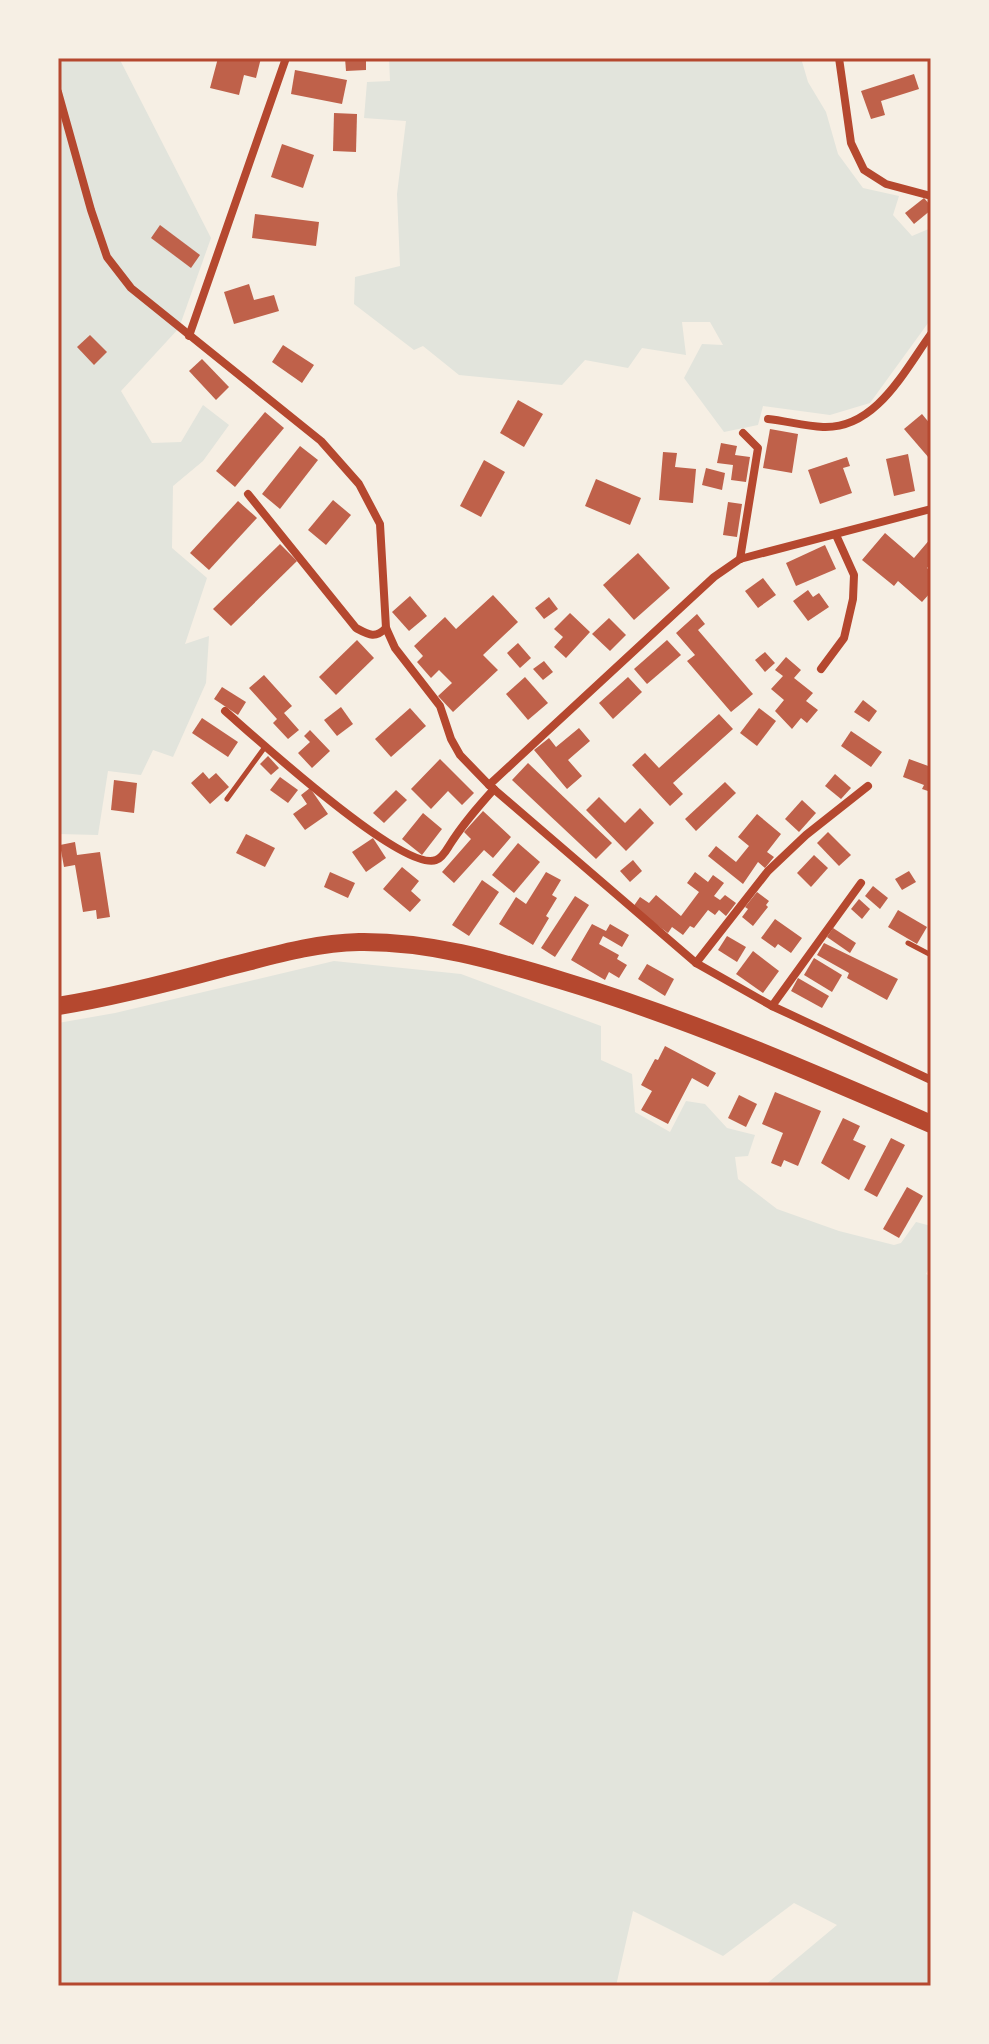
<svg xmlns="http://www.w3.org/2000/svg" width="989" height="2044" font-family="'Noto Sans',sans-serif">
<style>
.green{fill:#e2e4dc}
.building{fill:#bf614a}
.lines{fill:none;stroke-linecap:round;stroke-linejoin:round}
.service{stroke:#b5482f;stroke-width:5}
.minor{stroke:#b5482f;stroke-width:8}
.trunk{stroke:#b5482f;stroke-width:18}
.neatline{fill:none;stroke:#b5482f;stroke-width:3}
</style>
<rect width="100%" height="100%" fill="#f6efe4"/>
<!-- green -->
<g class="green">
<polygon points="58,58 119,58 211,238 179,328 121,391 152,443 181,442 203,405 229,425 203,461 173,486 172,548 207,578 185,644 209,636 206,683 173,757 153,750 141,775 108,771 98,835 58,834"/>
<polygon points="389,58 801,58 808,82 826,112 838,154 863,188 899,196 893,215 912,236 931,228 931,319 870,403 830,415 763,406 758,425 724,432 684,378 702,344 723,345 710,322 682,322 686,355 642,348 628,368 585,360 562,385 459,375 423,346 414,350 354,304 355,277 400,266 397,194 406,121 364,118 367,82 390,81"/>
<polygon points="334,961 461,974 601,1026 601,1060 632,1074 635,1112 670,1132 686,1101 705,1104 727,1128 755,1135 748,1156 735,1157 738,1179 777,1209 839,1231 894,1245 901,1243 916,1222 931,1226 931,1264 926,1274 931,1277 931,1986 764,1986 837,1925 794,1903 723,1956 633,1911 616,1986 58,1986 58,1023 115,1013"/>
</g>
<!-- building -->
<g class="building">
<polygon points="218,58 261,58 256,78 244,75 239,95 210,88"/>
<polygon points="345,58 366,58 366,70 346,71"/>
<polygon points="295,70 347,80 342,104 291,94"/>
<polygon points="914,74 919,89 881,101 885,115 871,119 861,91"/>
<polygon points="334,113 357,114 356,152 333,151"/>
<polygon points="282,144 314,155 303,188 271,177"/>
<polygon points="924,198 931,206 931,210 914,224 905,213"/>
<polygon points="255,214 319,222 316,246 252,238"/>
<polygon points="160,225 200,255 191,268 151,238"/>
<polygon points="249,284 254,300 274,295 279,311 234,324 224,292"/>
<polygon points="90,335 107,352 94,365 77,347"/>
<polygon points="283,345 314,365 302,383 272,362"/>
<polygon points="202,359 229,387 216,400 189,371"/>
<polygon points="518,400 543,414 524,447 500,433"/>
<polygon points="265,412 284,428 235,487 216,471"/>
<polygon points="922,414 931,425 931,456 929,458 904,429"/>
<polygon points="770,429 798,434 792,473 763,468"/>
<polygon points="721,443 737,446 735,455 750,457 746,482 731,480 733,465 717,463"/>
<polygon points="300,446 318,460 280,509 262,494"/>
<polygon points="663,452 677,453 675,467 696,469 693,503 659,500"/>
<polygon points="908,454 915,491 894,496 886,459"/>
<polygon points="847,457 850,466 843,468 852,493 820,504 808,470"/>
<polygon points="484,460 505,472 481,517 460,506"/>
<polygon points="706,468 725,473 722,490 702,485"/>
<polygon points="596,479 641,498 630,525 585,506"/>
<polygon points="333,500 351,515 326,545 308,530"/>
<polygon points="238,501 257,518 209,570 190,553"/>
<polygon points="728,502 742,504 737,537 723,535"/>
<polygon points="885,533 914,558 931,538 931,563 927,568 931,572 931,592 922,602 898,581 894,586 862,560"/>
<polygon points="280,544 297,561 231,626 213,609"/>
<polygon points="825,545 836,569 796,586 786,563"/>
<polygon points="638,553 670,588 634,620 603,585"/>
<polygon points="763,578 776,595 758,608 745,591"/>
<polygon points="808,590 813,597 819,593 829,607 808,621 793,601"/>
<polygon points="493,595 518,622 483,655 498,670 453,712 438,696 452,683 439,670 431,678 417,662 423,656 414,646 445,617 456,629"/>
<polygon points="410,596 427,616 409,631 392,612"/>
<polygon points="549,597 558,609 544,619 535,608"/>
<polygon points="570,613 590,632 566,658 554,647 563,637 554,629"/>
<polygon points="697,614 705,624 698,630 753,694 731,712 687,661 695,655 676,633"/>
<polygon points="609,618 626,635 610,651 592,634"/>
<polygon points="357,640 374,658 336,695 319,677"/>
<polygon points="667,640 681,655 647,684 634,669"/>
<polygon points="518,643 531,658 520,668 507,653"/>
<polygon points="765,652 775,663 765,672 755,660"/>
<polygon points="786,657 801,670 794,678 813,693 806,701 818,710 807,723 801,718 792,729 775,711 784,700 771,689 783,676 775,670"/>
<polygon points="544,661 553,672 543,680 533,669"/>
<polygon points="264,675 292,706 284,713 299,730 288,739 273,723 277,719 249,688"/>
<polygon points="525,677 548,703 528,720 506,694"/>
<polygon points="628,677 642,692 613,719 599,703"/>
<polygon points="222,687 246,702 238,715 214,699"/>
<polygon points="863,700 877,711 869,722 854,712"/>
<polygon points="341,707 353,724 337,736 324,720"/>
<polygon points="410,708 426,726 391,757 375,739"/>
<polygon points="759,708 776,721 757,746 740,733"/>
<polygon points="719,714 733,729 673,783 683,794 670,806 632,765 645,753 659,768"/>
<polygon points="202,718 238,742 228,757 192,733"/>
<polygon points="579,728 590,741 568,760 582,776 567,789 534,750 549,738 556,747"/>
<polygon points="310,730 330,751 312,768 298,753 310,742 304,736"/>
<polygon points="851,731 882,752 871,767 841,746"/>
<polygon points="268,756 279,768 271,775 260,764"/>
<polygon points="440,759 474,793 462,805 448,791 431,809 411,789"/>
<polygon points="909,759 931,767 931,792 922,789 924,785 903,777"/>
<polygon points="528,763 612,843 596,859 512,780"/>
<polygon points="203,772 209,779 216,773 229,787 210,804 191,783"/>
<polygon points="835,774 851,788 841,799 825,786"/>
<polygon points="280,777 298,790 288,803 270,790"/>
<polygon points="114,780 137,783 134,813 111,810"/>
<polygon points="725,782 736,793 696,831 685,819"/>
<polygon points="310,788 328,814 305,830 293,814 307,804 301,795"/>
<polygon points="396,790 407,800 384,823 373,813"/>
<polygon points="599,797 625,823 640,808 654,823 626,851 586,810"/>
<polygon points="802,800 816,813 799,832 785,819"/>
<polygon points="483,811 511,837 493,858 484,850 454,883 442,872 471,839 464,832"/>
<polygon points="423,813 442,829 422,855 402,839"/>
<polygon points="757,814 781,834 767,852 774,857 765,868 758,862 743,884 708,856 716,846 736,862 749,846 738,837"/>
<polygon points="828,832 851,855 839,866 817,843"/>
<polygon points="246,834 275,848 265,867 236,853"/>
<polygon points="373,838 386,858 366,872 352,852"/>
<polygon points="75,842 77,855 100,852 110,917 97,919 96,910 83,912 75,865 64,867 60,845"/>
<polygon points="518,843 540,862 514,893 492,875"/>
<polygon points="814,855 828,868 811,887 797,873"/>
<polygon points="633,860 642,871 630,882 620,871"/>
<polygon points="402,867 419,881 411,891 421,900 410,912 383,889"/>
<polygon points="909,871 916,882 902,890 895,879"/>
<polygon points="330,872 355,883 348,898 324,887"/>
<polygon points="546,872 561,880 552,895 557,898 546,916 549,918 533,945 499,924 516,897 526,904"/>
<polygon points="695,872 708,882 713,875 724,883 714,896 720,900 725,895 736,903 726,916 719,910 715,915 708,910 694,928 690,926 683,935 672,927 668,933 633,907 640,897 649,903 656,895 681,916 699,892 687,883"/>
<polygon points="482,880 499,892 469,936 452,925"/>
<polygon points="873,886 888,898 880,909 865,896"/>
<polygon points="757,892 769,901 766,905 768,907 753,926 742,917 748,909 745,907"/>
<polygon points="575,896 589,905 555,957 541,948"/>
<polygon points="859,899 870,909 862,919 851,909"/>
<polygon points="898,910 927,927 917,944 888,927"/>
<polygon points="775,919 802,938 791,953 778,944 775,948 761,938"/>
<polygon points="592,924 606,931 610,924 629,935 622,947 603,936 599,944 619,955 617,959 627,965 619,978 609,972 605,980 571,960"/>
<polygon points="833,928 856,943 850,953 827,937"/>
<polygon points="727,936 746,947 737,962 718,950"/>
<polygon points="824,943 898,979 887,1000 847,978 849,973 817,955"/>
<polygon points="753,951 779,971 763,993 736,974"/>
<polygon points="814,958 842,975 832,992 804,975"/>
<polygon points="647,964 674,979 665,996 638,979"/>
<polygon points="798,978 829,996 822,1008 791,991"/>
<polygon points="665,1046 716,1073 708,1087 692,1078 668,1124 641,1110 652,1091 641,1085 655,1059 658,1060"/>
<polygon points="775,1092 821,1111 798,1166 784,1160 781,1167 771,1163 783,1133 762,1124"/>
<polygon points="739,1095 757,1104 746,1127 728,1118"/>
<polygon points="843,1118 860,1126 853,1140 866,1146 849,1180 821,1163"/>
<polygon points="891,1138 905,1145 877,1197 864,1190"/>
<polygon points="907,1187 923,1196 899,1238 883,1229"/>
</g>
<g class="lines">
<!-- service -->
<g class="service">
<polyline points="227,799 265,747"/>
<polyline points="908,943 931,955"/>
</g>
<!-- minor -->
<g class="minor">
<polyline points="839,58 851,143 864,170 886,184 931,196"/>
<polyline points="58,92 91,210 107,257 131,288 321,441 359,484 380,524 386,628 395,648 440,706 451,739 460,755 489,785 696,963 772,1006 931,1080"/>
<polyline points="189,336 286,58"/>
<path d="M768 419C786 421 805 426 823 427 876 429 904 371 931 334"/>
<path d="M248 494 356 628C369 635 375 639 386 628"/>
<polyline points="740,559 758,448 743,433"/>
<polyline points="821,669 844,638 853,599 854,575 836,535"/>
<path d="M225 711C255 737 403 873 436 860 442 858 446 851 449 846 462 825 477 808 494 789"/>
<polyline points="489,785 714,577 740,559 931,509"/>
<polyline points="696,963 768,871 806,835 868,786"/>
<polyline points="772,1006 861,883"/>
</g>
<!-- trunk -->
<path class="trunk" d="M58 1006C114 997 168 983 223 968 268 957 312 943 359 942 428 941 494 960 560 980 687 1018 809 1071 931 1124"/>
</g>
<!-- border -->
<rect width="989" height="2044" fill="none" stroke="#f6efe4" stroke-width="120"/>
<rect x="60" y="60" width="869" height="1924" class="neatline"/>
</svg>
